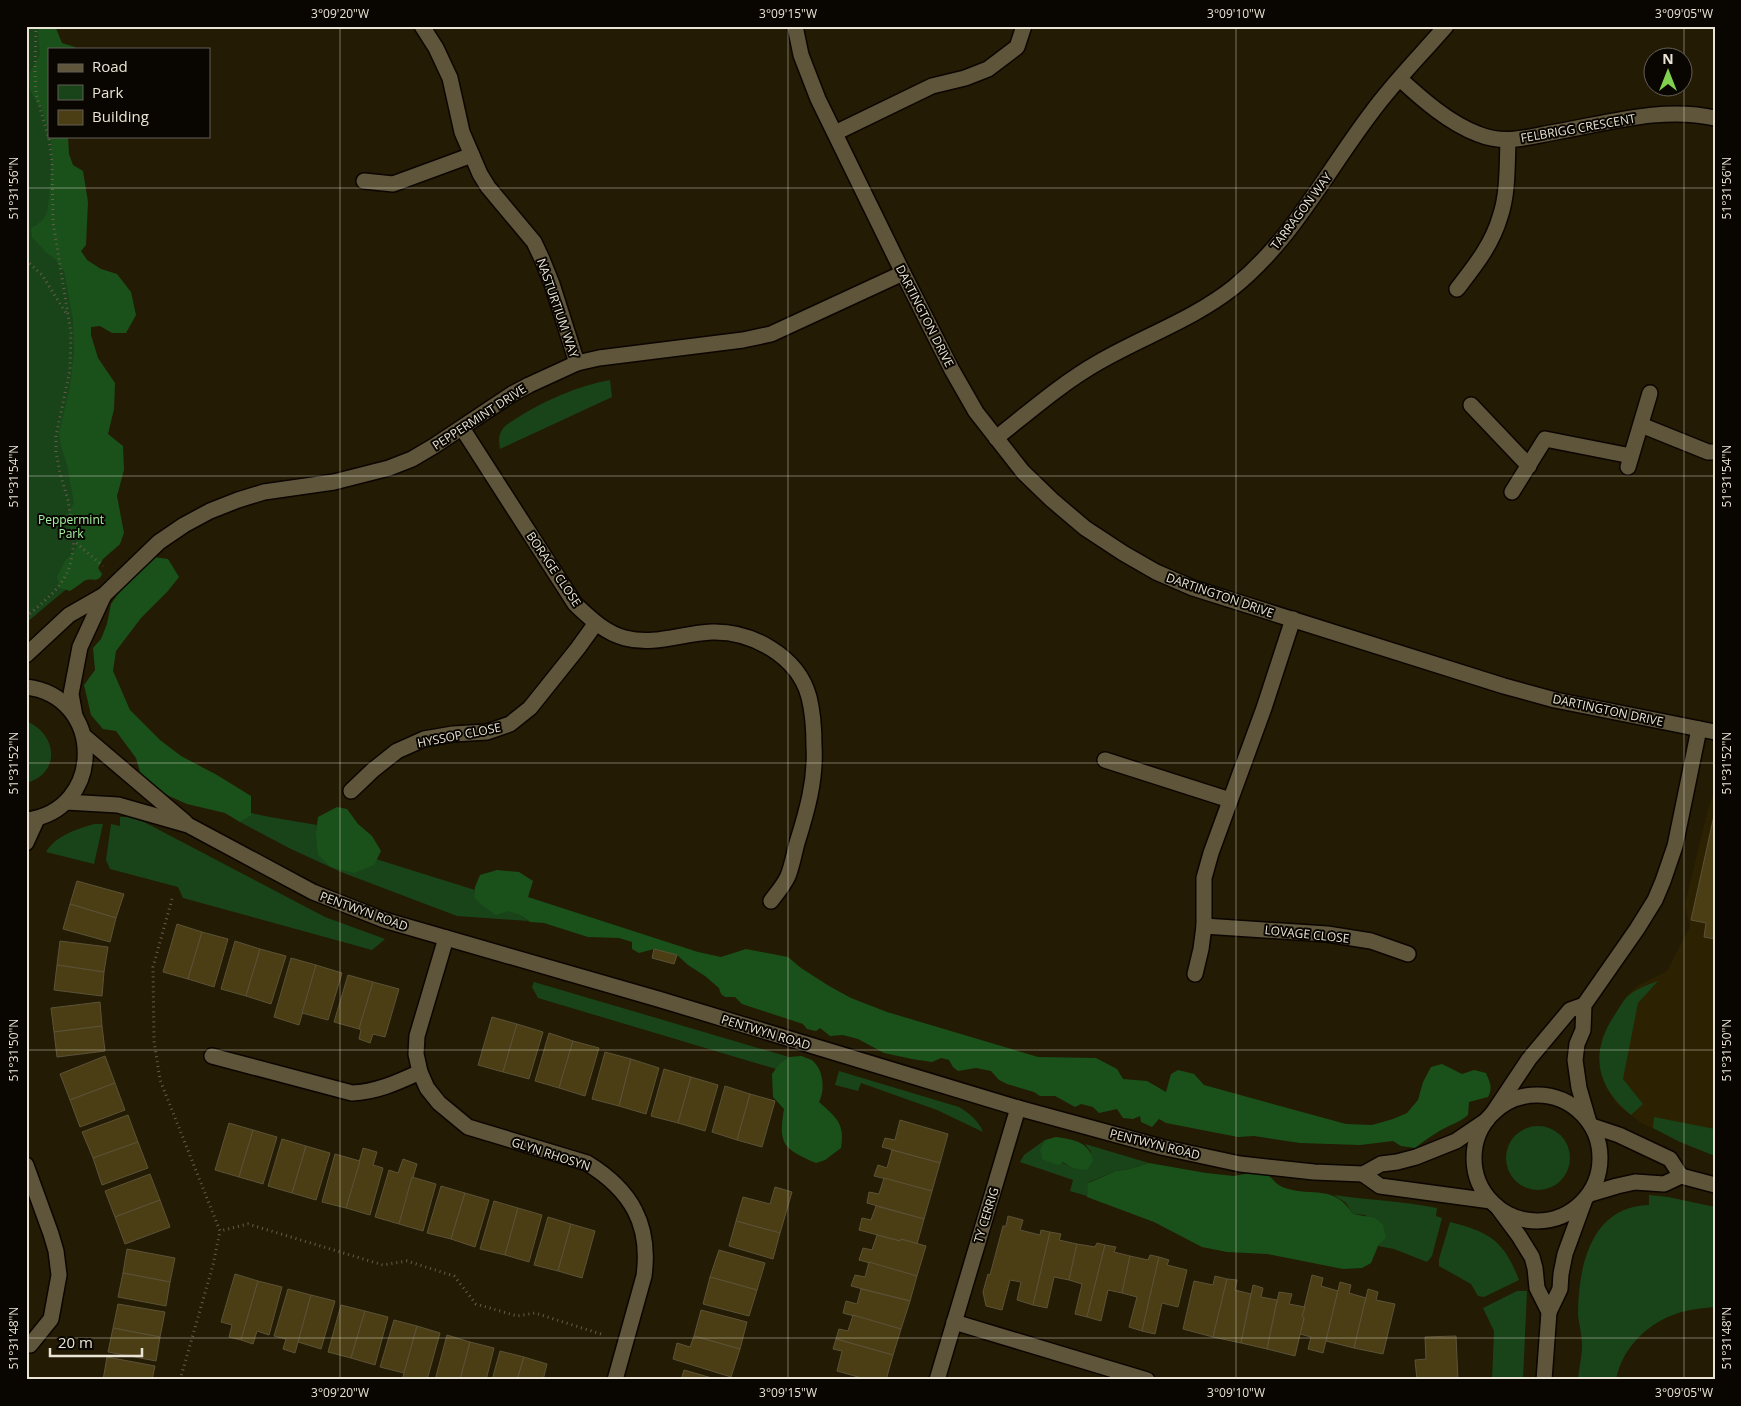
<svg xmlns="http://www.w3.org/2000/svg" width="1741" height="1406" font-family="'Open Sans',sans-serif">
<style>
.built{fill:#2c2101}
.green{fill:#19441a}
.forest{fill:#1a511b}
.building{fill:#4b3e14;stroke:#5b5238}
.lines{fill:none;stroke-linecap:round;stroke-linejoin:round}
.service-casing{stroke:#0c0500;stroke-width:18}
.minor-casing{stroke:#0c0500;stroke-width:18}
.tertiary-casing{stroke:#0c0500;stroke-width:18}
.path{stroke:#655e49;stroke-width:3;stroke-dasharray:1 4;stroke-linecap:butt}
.service{stroke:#5e553b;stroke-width:15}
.minor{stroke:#5e553b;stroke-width:15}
.tertiary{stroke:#5e553b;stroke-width:15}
.ticks{fill:none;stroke:#e9e4d5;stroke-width:1;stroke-opacity:0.45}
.labels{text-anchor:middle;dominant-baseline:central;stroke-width:4;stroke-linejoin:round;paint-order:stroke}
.street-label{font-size:12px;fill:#e9e4d5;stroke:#090601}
.park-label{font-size:12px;fill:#a5f2a2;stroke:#090601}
.neatline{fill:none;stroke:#e9e4d5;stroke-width:2}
.ticks-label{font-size:12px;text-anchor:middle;fill:#e9e4d5}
</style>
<rect width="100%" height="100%" fill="#231b03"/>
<!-- built -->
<polygon class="built" points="1715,788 1715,1156 1680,1142 1640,1122 1623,1109 1615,1102 1606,1087 1601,1071 1599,1056 1602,1038 1626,997 1637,986 1667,971 1690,927 1685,904 1708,809"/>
<!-- green -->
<g class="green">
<polygon points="26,26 49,26 49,136 59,136 120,544 26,623"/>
<path d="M610 380 612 397 500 449C499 442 498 436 502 430 505 424 515 420 520 416 548 399 578 386 610 380Z"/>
<path d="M26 721C58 734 61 774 26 783Z"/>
<polygon points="251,813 270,817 317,825 316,832 379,860 475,890 474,897 520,915 528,921 457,916 341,872 291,849 240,822 251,816"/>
<polygon points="120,817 130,817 144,822 325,917 385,939 372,950 183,898 178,887 110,869 106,860 111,824 120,826"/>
<path d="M94 824H103L94 864 46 852C55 836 77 829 94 824Z"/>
<path d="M1658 981 1638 1003 1623 1079 1643 1104 1631 1115C1597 1087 1589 1054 1614 1016 1618 1010 1622 1002 1627 997 1635 989 1647 985 1658 981Z"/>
<polygon points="534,982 789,1057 780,1063 776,1069 538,998 532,987"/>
<path d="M839 1071 959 1107C970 1114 978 1120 983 1132L937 1110 861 1083 858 1091 835 1085Z"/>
<polygon points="1654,1117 1715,1129 1715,1156 1680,1142 1653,1128"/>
<circle cx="1538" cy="1158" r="32"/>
<polygon points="1045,1140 1040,1149 1072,1168 1091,1152 1085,1144 1149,1163 1129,1169 1116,1171 1089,1182 1087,1196 1070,1191 1073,1180 1020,1162 1024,1155"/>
<path d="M1334 1195C1368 1200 1403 1201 1437 1208L1436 1216 1442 1218 1432 1256 1427 1262 1394 1249 1378 1246 1385 1237 1365 1215 1353 1214 1346 1203Z"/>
<path d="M1649 1195 1668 1197 1715 1207V1307C1701 1308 1685 1310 1673 1315 1645 1325 1621 1351 1616 1380H1578C1579 1368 1582 1357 1582 1345 1582 1335 1579 1325 1578 1315 1578 1267 1591 1206 1649 1205Z"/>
<path d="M1450 1222C1490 1232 1504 1241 1519 1280L1484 1297 1478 1296 1471 1284 1439 1266V1259Z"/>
<polygon points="1517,1291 1527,1291 1523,1380 1492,1380 1494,1331 1483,1308"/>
</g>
<!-- forest -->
<g class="forest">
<polygon points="38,26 55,26 62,43 75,47 76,49 49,49 49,131 42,110 30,90 29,74 40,55"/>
<path d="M50 136H68L69 154 73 165 83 171 88 202 86 245 81 251 87 260 101 269 117 274 131 292 136 315 126 333H112L100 326 91 327V335L98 358 115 383 114 409 108 434 123 446 124 470 117 496 124 533 120 544 103 559 98 568 102 574C98 584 92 577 84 581 80 584 75 588 70 591L60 588 57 577 65 561 76 549 78 539C65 521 62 523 74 503L67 465 61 446 59 433 70 387 74 353 73 319 64 271 54 258 47 253 32 237 31 228C39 224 44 220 47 212 50 201 53 146 50 136Z"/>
<polygon points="154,557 168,559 179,577 167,592 141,618 116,651 113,671 130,710 160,740 181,756 217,775 251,796 251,816 240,822 225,813 187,804 169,796 146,782 140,772 136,758 116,731 103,729 91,715 84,685 95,670 93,648 101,639 107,624 111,604 120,591"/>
<polygon points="337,807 347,809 358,824 372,836 381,851 374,865 354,873 331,867 318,855 316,832 318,817"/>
<path d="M497 870 519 872 533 881 528 897 698 952 721 957 746 949 788 957 801 968 829 986 851 998 887 1012 1038 1057 1096 1058 1117 1069 1123 1079 1147 1081 1166 1092 1171 1074 1178 1070 1194 1074 1204 1085 1346 1124 1372 1125 1393 1119 1407 1113 1418 1100 1423 1082 1431 1067 1442 1064 1462 1074 1474 1070 1486 1073C1490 1083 1493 1087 1488 1097L1469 1102 1468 1115C1462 1120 1458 1122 1451 1125 1438 1131 1426 1139 1415 1148L1401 1146 1393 1141 1360 1145 1300 1143 1254 1136 1238 1137 1166 1123 1159 1119 1152 1127 1141 1122 1140 1116 1133 1119 1123 1118 1117 1109 1099 1113 1093 1107 1081 1104 1075 1107 1055 1096H1040L1034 1092 1007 1084 999 1080 991 1071 976 1068 958 1071 953 1067 949 1060 941 1058 932 1062 912 1059 884 1053 858 1039 843 1035 830 1036 820 1028 816 1031 807 1029 803 1024 742 1004 735 997H725L721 994 719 988 705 976 688 965 677 955 654 949 639 953 632 949V942L619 938 588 937 544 923 530 922 520 915 508 911 496 915 483 906 474 897 475 887 480 875Z"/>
<path d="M802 1056C805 1058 811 1059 813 1061 824 1071 825 1091 819 1102 837 1118 845 1124 841 1148L825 1160 816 1163C783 1149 778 1144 784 1109L773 1097 772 1074 780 1063 789 1057Z"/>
<path d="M1056 1137C1074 1140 1089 1141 1093 1161L1087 1170 1072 1168 1063 1162 1058 1165 1042 1159 1040 1149 1045 1140Z"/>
<path d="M1149 1163 1206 1173 1234 1176 1265 1170C1270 1177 1277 1186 1285 1188 1313 1197 1334 1184 1353 1214L1375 1218 1383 1225 1386 1237 1378 1246 1371 1263 1362 1268 1343 1269 1267 1254 1227 1252 1202 1247 1154 1222 1087 1197 1088 1183 1116 1171 1129 1169Z"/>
</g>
<!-- building -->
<g class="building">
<polygon points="1715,811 1715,939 1704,937 1706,923 1691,920"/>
<polygon points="77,881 124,894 116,918 70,904"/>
<polygon points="70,904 116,918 110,942 63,929"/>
<polygon points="177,924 202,932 188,979 163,972"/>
<polygon points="202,932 228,939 214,987 188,979"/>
<polygon points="60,941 108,947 104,972 57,965"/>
<polygon points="235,941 260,949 246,996 221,989"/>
<polygon points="260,949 286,956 271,1004 246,996"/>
<polygon points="654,949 677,955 674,964 652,958"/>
<polygon points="291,958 316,965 299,1025 274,1017"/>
<polygon points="57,965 104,972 102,996 54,990"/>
<polygon points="316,965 342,973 328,1020 302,1013"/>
<polygon points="348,975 373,982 359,1029 334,1022"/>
<polygon points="373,982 399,989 385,1037 373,1034 370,1043 359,1039 361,1030 359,1029"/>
<polygon points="100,1002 102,1026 54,1032 51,1008"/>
<polygon points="492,1017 517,1024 503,1072 478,1065"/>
<polygon points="517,1024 543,1032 529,1079 503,1072"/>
<polygon points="102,1026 105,1051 57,1057 54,1032"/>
<polygon points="549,1033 573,1041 559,1088 535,1081"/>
<polygon points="573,1041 599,1048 585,1096 559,1088"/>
<polygon points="605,1052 631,1059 619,1106 592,1099"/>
<polygon points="105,1056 115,1083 70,1100 60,1074"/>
<polygon points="631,1059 659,1068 646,1114 619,1106"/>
<polygon points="664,1069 691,1077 678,1123 651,1116"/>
<polygon points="691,1077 718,1085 705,1131 678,1123"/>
<polygon points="115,1083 125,1110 80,1127 70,1100"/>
<polygon points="725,1086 750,1094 737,1140 712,1132"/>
<polygon points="750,1094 775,1101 762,1147 737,1140"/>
<polygon points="128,1115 138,1142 93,1158 82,1132"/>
<polygon points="900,1120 948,1134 940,1163 882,1147 885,1138 895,1140"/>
<polygon points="229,1123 253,1130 239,1177 215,1170"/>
<polygon points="253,1130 277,1137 263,1184 239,1177"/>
<polygon points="282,1139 306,1146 292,1193 268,1186"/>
<polygon points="138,1142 148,1168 102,1185 93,1158"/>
<polygon points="306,1146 330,1153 316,1200 292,1193"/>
<polygon points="363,1148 377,1152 373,1165 383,1168 370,1215 346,1208"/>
<polygon points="892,1150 940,1163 932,1191 874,1176 878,1165 887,1168"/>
<polygon points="335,1154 360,1161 346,1208 322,1202"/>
<polygon points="403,1159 417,1164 399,1224 375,1217 389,1170 398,1173"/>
<polygon points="150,1174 160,1200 115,1217 105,1191"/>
<polygon points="412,1177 436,1184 423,1231 399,1224"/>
<polygon points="884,1178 932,1191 924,1219 867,1203 869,1192 879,1194"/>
<polygon points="441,1186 465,1193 451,1239 427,1233"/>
<polygon points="775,1187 792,1192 780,1233 736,1221 743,1197 770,1204"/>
<polygon points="465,1193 489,1200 475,1247 451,1239"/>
<polygon points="160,1200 170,1227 125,1244 115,1217"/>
<polygon points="494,1201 518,1208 505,1255 480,1249"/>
<polygon points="876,1206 924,1219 917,1244 901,1239 900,1241 859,1230 862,1218 871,1220"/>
<polygon points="518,1208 542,1215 529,1262 505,1255"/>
<polygon points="1008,1216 1023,1220 1020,1230 1040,1235 1041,1230 1050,1232 1033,1305 1017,1300 1021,1282 1010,1280 1002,1310 986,1306 983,1292 988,1274 990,1275 1003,1226 1006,1226"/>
<polygon points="548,1217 571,1224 558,1271 534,1265"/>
<polygon points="736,1221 780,1233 773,1259 729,1246"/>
<polygon points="571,1224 595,1231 582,1278 558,1271"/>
<polygon points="1050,1232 1061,1234 1059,1240 1077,1244 1069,1280 1054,1277 1047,1308 1033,1305"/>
<polygon points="877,1235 900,1241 901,1239 926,1246 917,1276 859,1260 863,1248 872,1250"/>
<polygon points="1097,1243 1105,1245 1087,1317 1075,1314 1082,1284 1069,1280 1077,1244 1095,1247"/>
<polygon points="1105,1245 1116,1247 1114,1252 1130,1256 1122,1293 1108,1290 1101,1321 1087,1317"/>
<polygon points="127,1249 175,1258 170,1282 123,1273"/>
<polygon points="719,1250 765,1263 757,1290 710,1277"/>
<polygon points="1150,1255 1159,1257 1142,1331 1129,1327 1137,1297 1122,1293 1130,1256 1148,1260"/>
<polygon points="1159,1257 1169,1260 1167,1265 1187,1270 1178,1307 1162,1303 1155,1334 1142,1331"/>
<polygon points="869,1262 917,1276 910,1301 851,1286 855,1275 865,1277"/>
<polygon points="123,1273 170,1282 166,1306 118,1297"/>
<polygon points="235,1274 258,1281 241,1340 229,1337 232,1325 221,1322"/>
<polygon points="1312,1275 1323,1278 1321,1286 1338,1291 1323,1353 1308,1349 1311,1337 1300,1334 1304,1318 1302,1316"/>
<polygon points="1215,1276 1227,1279 1213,1337 1183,1329 1194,1281 1213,1285"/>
<polygon points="710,1277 757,1290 749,1316 703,1304"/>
<polygon points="1227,1279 1237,1280 1235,1290 1251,1294 1241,1343 1213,1337"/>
<polygon points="258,1281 282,1287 269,1335 257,1331 253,1344 241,1340"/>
<polygon points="1340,1282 1351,1285 1349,1293 1366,1298 1354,1348 1326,1341"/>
<polygon points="1253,1285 1263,1288 1261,1297 1277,1300 1267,1349 1241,1343"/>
<polygon points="288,1289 311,1295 295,1353 283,1349 286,1339 274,1336"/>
<polygon points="861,1289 910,1301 901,1329 843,1313 846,1301 857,1304"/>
<polygon points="1368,1289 1378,1292 1376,1300 1395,1304 1383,1354 1354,1348"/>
<polygon points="1279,1292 1292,1294 1289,1304 1305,1307 1302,1316 1304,1318 1295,1356 1267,1349"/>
<polygon points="311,1295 335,1301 321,1349 298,1342"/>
<polygon points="118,1304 165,1312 160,1337 113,1328"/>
<polygon points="341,1305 365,1311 351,1358 328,1352"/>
<polygon points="701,1310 747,1322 740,1349 694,1336"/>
<polygon points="365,1311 388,1317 375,1365 351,1358"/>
<polygon points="853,1315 901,1329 893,1355 836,1339 839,1329 848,1331"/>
<polygon points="394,1320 417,1326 404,1373 380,1367"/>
<polygon points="417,1326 440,1333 427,1380 402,1380"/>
<polygon points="113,1328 160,1337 156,1361 108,1352"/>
<polygon points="447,1335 470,1342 460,1380 435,1380"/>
<polygon points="694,1336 740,1349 731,1377 673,1359 677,1343 690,1347"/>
<polygon points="1456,1336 1458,1380 1417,1380 1415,1360 1426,1359 1425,1337"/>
<polygon points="836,1339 893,1355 886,1380 869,1380 837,1371 842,1351 833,1349"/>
<polygon points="470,1342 494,1348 486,1380 460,1380"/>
<polygon points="500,1351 524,1357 517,1380 492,1380"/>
<polygon points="107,1357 155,1366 152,1380 103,1380"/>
<polygon points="524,1357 547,1364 543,1380 517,1380"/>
<polygon points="684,1370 719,1380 681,1380"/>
</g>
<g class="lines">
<defs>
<g id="service">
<polyline points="1471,405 1529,466"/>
<polyline points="1512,492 1545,439 1631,456"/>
</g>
<g id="minor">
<polyline points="422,26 436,48 450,78 462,132 480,174 488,187 534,242 542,259 552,284 577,363"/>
<polyline points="795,26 801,55 818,99 903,273 952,370 976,412 1023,472 1052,500 1085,528 1123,553 1156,572 1193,588 1504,686 1555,700 1715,732"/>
<path d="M1400 79C1423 100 1449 123 1478 134 1505 145 1528 137 1556 132 1608 123 1663 106 1715 118"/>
<polyline points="835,133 932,86 965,78 988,69 1017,47 1024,26"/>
<polyline points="364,181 393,184 472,155"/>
<path d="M1457 289C1474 267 1492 245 1500 217 1508 194 1507 166 1508 141"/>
<polyline points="1641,425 1708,452 1715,452"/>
<path d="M462 428 575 604C590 618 605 633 625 638 655 646 682 633 712 632 752 631 798 656 809 697 813 713 814 730 814 746 816 780 807 811 797 843 794 854 792 866 788 876 784 885 777 893 771 901"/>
<path d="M996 438C1029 412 1062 383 1099 362 1144 336 1194 319 1234 287 1294 238 1326 172 1372 112 1394 82 1421 55 1446 26"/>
<polyline points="1628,467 1650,393"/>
<polyline points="26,655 69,615 104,595 159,542 184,525 210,511 238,500 264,492 334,482 389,468 412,459 434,446 512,394 529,385 577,363 599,358 743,340 771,334 903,273"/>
<polyline points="75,716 71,694 80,647 104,595"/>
<polyline points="1105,760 1230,800"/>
<polyline points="351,791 373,770 397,751 424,739 453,734 487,732 510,724 530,708 578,648 596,623"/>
<polyline points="26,843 37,819"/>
<polyline points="1204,926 1327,934 1371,941 1408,954"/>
<path d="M446 938 417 1036 416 1054 420 1072 427 1088 439 1103 468 1127 587 1163C631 1190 651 1224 644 1276L615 1380"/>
<polyline points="1195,974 1201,949 1204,926 1204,878 1211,853 1264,708 1293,619"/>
<path d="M212 1056 352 1093C377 1092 398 1082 420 1072"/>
<polyline points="1493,1113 1529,1059 1570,1010 1584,1005"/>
<polyline points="1588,1119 1579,1088 1575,1060 1577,1044 1583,1030 1584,1005 1637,929 1655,900 1663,881 1675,846 1699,729"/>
<polyline points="26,1165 51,1234 56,1251 59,1275 51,1319 30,1345"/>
<polyline points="954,1322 1147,1380"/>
<polyline points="937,1380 1018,1108"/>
</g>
<g id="tertiary">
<path d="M26 687C105 696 105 811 26 820"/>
<polyline points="85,737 185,822"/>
<polyline points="66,802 118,805 188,825 313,892 384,920 658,999 1018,1108 1161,1147 1240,1164 1314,1172 1363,1174 1381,1164 1397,1162 1416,1157 1456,1141 1487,1120"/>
<circle cx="1537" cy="1158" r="63"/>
<polyline points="1592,1126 1619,1135 1670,1159 1681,1176"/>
<polyline points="1363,1174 1380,1186 1491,1201"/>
<polyline points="1590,1194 1617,1186 1635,1182 1664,1184 1681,1176 1715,1185"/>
<polyline points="1499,1209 1519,1236 1532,1257 1535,1268 1537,1288 1549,1312"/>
<polyline points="1544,1380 1549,1312 1560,1289 1561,1274 1565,1254 1584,1202"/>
</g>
</defs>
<!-- service casing -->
<use href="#service" class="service-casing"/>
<!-- minor casing -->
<use href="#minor" class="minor-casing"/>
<!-- tertiary casing -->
<use href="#tertiary" class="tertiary-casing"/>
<!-- path -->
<g class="path">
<polyline points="36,26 35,70 36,94 49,139 52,162 53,222 71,333 70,370 56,436 56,452 60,473 68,500 74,541 103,566"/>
<polyline points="26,260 42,275 66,313"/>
<path d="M26 617C43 602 63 588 70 565 72 557 73 549 74 541"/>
<polyline points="172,899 153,967 154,1041 160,1080 220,1231 248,1224 383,1265 407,1261 454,1276 476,1304 517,1316 535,1313 604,1335"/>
<polyline points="180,1380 213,1265 220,1231"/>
</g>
<!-- service -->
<use href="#service" class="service"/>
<!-- minor -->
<use href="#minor" class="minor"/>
<!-- tertiary -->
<use href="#tertiary" class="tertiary"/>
</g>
<!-- ticks -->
<path class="ticks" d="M340 26V1380M788 26V1380M1236 26V1380M1684 26V1380M26 188H1715M26 476H1715M26 763H1715M26 1050H1715M26 1338H1715"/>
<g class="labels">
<!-- street labels -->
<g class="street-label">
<text transform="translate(1578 128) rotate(-10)">FELBRIGG CRESCENT</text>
<text transform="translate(1301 211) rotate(-53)">TARRAGON WAY</text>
<text transform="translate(558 308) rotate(71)">NASTURTIUM WAY</text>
<text transform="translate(925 316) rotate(63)">DARTINGTON DRIVE</text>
<text transform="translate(479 417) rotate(-33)">PEPPERMINT DRIVE</text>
<text transform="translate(554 569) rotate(56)">BORAGE CLOSE</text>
<text transform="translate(1220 595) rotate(19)">DARTINGTON DRIVE</text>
<text transform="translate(1608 710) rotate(12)">DARTINGTON DRIVE</text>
<text transform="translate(459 735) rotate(-11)">HYSSOP CLOSE</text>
<text transform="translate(364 911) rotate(20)">PENTWYN ROAD</text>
<text transform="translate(1307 934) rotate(6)">LOVAGE CLOSE</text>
<text transform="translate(766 1032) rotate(17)">PENTWYN ROAD</text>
<text transform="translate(1155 1144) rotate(14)">PENTWYN ROAD</text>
<text transform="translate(551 1154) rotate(18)">GLYN RHOSYN</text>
<text transform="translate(986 1215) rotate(-73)">TY CERRIG</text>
</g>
<!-- park labels -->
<g class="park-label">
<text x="71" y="519">Peppermint<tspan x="71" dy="14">Park</tspan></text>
</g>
</g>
<!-- border -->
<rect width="1741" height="1406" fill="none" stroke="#090601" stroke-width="55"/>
<!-- legend -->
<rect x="48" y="48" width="162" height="90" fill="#090601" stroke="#635f56"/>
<rect x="58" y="64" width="25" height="8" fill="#5e553b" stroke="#635f56"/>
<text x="92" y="72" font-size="15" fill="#e9e4d5">Road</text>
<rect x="58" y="85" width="25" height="15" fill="#19441a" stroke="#635f56"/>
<text x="92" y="98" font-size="15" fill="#e9e4d5">Park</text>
<rect x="58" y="110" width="25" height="15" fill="#4b3e14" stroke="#635f56"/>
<text x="92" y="122" font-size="15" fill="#e9e4d5">Building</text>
<!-- north arrow -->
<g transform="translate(1668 72)"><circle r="24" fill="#090601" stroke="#635f56"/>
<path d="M0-4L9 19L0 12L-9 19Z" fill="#82d04f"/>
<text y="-8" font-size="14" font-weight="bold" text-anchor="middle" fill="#e9e4d5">N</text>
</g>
<!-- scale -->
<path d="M50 1348v8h92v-8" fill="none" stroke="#e9e4d5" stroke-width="2.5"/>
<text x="58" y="1348" font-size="15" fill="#e9e4d5" stroke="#090601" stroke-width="4" paint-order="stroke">20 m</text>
<rect x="28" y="28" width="1686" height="1350" class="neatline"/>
<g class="ticks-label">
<text x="340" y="18">3°09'20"W</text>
<text x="788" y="18">3°09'15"W</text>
<text x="1236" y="18">3°09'10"W</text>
<text x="1684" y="18">3°09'05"W</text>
<text transform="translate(14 188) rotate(-90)" y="4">51°31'56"N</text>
<text transform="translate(1727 188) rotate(-90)" y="4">51°31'56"N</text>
<text transform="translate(14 476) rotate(-90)" y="4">51°31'54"N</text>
<text transform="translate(1727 476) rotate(-90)" y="4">51°31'54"N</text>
<text transform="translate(14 763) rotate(-90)" y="4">51°31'52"N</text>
<text transform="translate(1727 763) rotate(-90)" y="4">51°31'52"N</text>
<text transform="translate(14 1050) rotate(-90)" y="4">51°31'50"N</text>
<text transform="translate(1727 1050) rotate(-90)" y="4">51°31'50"N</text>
<text transform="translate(14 1338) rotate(-90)" y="4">51°31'48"N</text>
<text transform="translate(1727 1338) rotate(-90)" y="4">51°31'48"N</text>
<text x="340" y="1397">3°09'20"W</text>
<text x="788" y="1397">3°09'15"W</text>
<text x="1236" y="1397">3°09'10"W</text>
<text x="1684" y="1397">3°09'05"W</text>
</g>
</svg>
